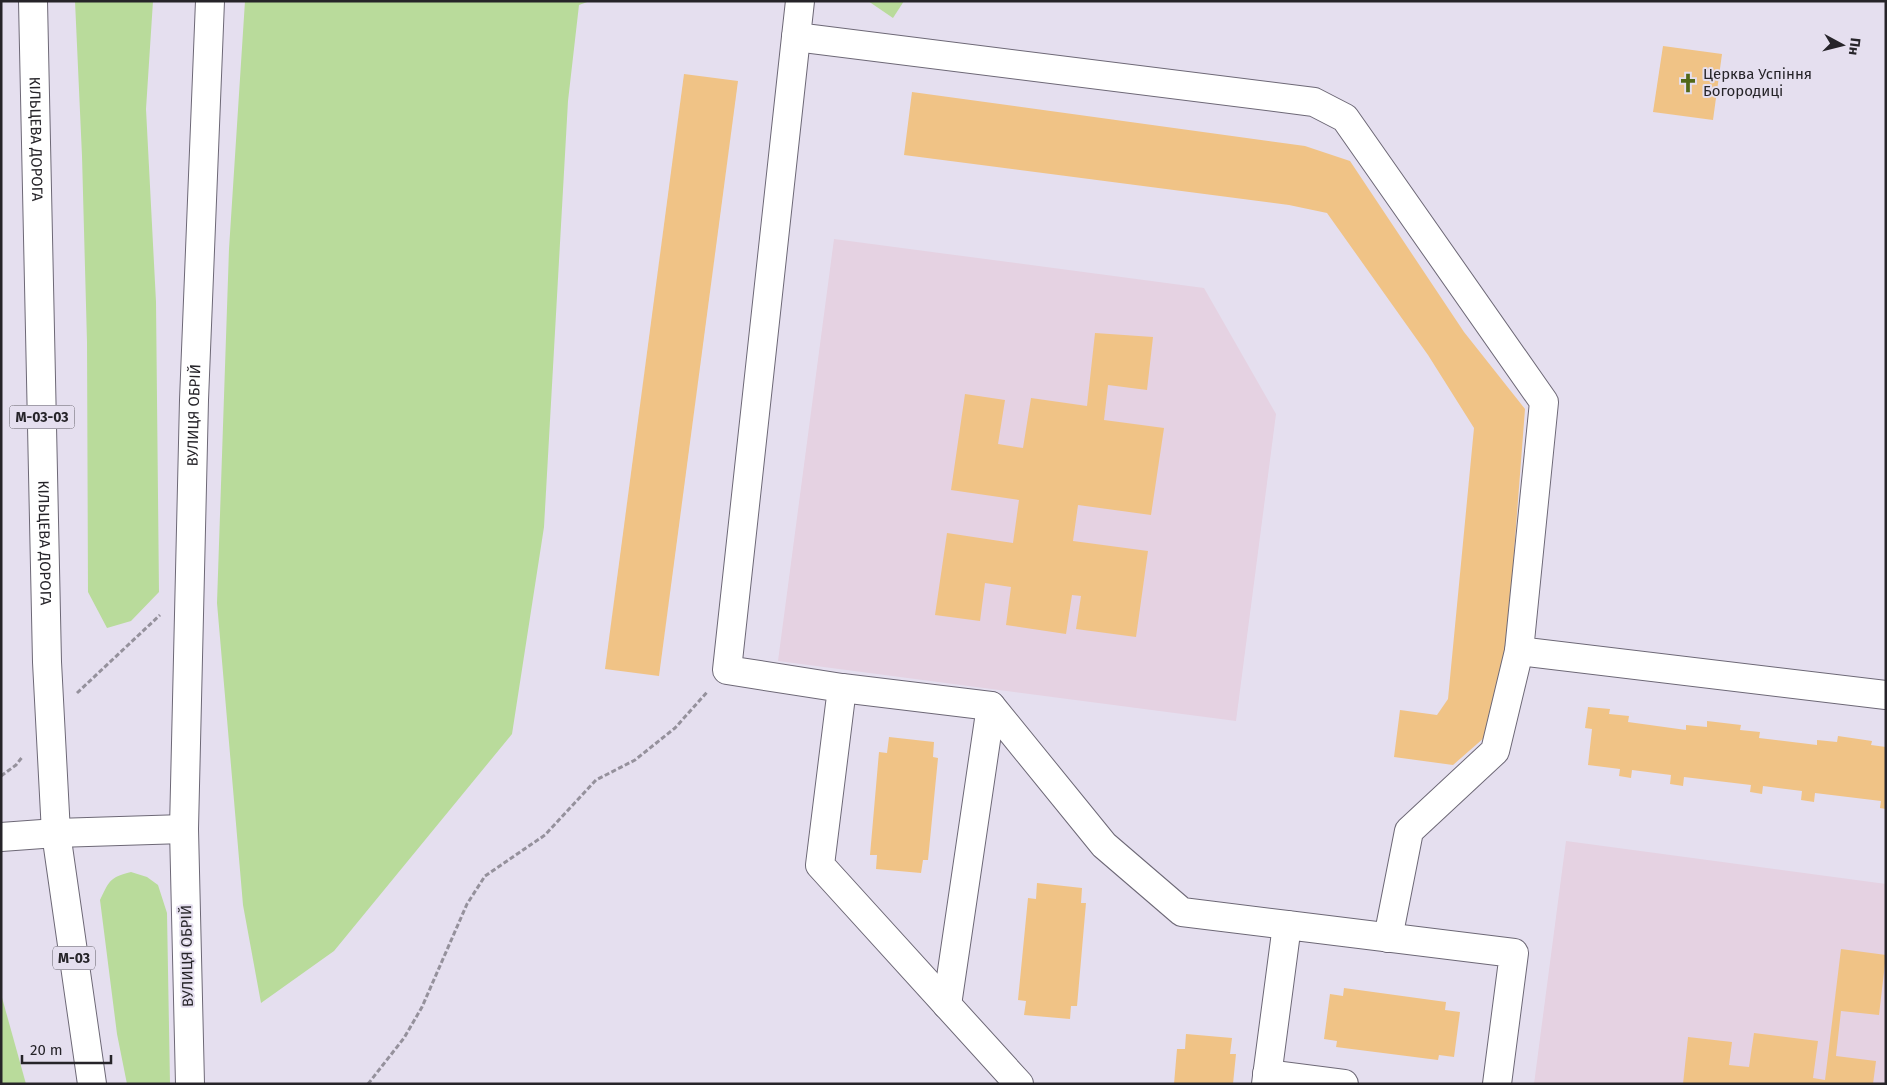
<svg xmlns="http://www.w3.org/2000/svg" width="1887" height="1085" font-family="'Fira Sans',sans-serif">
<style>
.education{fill:#e5d2e2}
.green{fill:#b9db9b}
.building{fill:#f0c386}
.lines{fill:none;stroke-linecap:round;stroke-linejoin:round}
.minor-casing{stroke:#6d6876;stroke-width:30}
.highway-casing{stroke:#6d6876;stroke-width:30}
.path{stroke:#95919c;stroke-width:3;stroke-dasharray:5 2.5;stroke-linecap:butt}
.minor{stroke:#fff;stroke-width:28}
.highway{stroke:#fff;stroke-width:28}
.labels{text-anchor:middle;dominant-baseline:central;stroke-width:4;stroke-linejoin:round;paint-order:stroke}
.shield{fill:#e5dfef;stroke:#5f5c64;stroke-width:1}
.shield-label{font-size:14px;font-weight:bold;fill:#262429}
.poi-label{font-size:15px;fill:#262429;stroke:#e5dfef;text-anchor:start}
.street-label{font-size:15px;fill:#262429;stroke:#e5dfef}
</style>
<rect width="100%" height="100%" fill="#e5dfef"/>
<!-- education -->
<g class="education">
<polygon points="834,239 1204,288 1276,414 1236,721 778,661"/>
<polygon points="1566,841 1886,884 1886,1084 1534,1084"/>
</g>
<!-- green -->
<g class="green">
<polygon points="75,1 153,1 146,109 156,302 159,592 131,621 107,628 88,592 87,342 82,156"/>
<polygon points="245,1 590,1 579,5 568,101 544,527 512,734 334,951 261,1003 243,905 217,603 229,249"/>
<polygon points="868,1 904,1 893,18"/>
<path d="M131 872 147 877 158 885 167 913 170 1084H127L117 1034 100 900C110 880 109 878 131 872Z"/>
<polygon points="1,994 26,1084 1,1084"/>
</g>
<!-- building -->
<g class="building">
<polygon points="1663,46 1722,54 1713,120 1653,112"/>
<polygon points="684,74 738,81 659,676 605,669"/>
<polygon points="912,92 1305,146 1350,161 1464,332 1525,409 1501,723 1453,765 1394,757 1400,710 1437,715 1448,699 1474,428 1428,355 1327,213 1289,205 904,155"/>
<polygon points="1095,333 1153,337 1147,390 1108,385 1104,420 1164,428 1151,515 1078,505 1073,541 1148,551 1136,637 1076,629 1081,596 1072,595 1066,634 1006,625 1011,587 985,583 980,621 935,615 947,533 1013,543 1019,500 951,490 965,394 1005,400 998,444 1023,448 1031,398 1087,406"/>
<polygon points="1588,707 1610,709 1609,714 1629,716 1628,722 1686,730 1686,725 1707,727 1707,721 1741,725 1740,730 1760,732 1759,738 1817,745 1817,740 1837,742 1838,736 1872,741 1871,745 1886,747 1886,809 1880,808 1881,801 1815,793 1814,802 1801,800 1802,791 1763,786 1762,794 1750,792 1751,785 1684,777 1683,786 1670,784 1671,775 1632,770 1631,778 1619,776 1620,769 1588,765 1592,729 1585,728"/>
<polygon points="889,737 934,742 933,757 938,758 928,860 923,860 921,873 876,869 877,855 870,855 879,752 887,753"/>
<polygon points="1037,883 1082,888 1081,903 1086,903 1077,1006 1071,1006 1070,1019 1024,1015 1026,1001 1018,1000 1028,898 1036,899"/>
<polygon points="1841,949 1886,955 1879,1015 1841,1011 1836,1056 1876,1061 1873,1084 1683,1084 1688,1037 1732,1042 1729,1065 1749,1067 1754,1033 1818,1041 1813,1078 1825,1080"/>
<polygon points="1344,988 1446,1002 1445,1010 1460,1012 1454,1057 1439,1055 1438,1060 1336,1047 1337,1041 1324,1039 1330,994 1343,996"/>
<polygon points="1186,1034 1232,1038 1230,1054 1236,1054 1233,1084 1174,1084 1177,1049 1185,1049"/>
</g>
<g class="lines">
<defs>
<g id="minor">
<polyline points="800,1 796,37 1314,102 1345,118 1544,402 1519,651 1886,695"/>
<polyline points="796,37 727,670 842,688 820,865 1019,1084"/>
<polyline points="842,688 991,706 1104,845 1182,912 1287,925"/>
<polyline points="1,837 56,833 184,829"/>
<polyline points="1388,938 1409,831 1495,751 1519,651"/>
<polyline points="947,1005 991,706"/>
<polyline points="1267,1074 1344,1084"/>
<path id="s1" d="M190 1084 184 829 194 400 210 1"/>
<polyline points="1266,1084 1287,925 1514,953 1497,1084"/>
</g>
<g id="highway">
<path id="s2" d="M33 1 47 662 56 833 92 1084"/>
</g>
</defs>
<!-- minor casing -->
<use href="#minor" class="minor-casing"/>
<!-- highway casing -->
<use href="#highway" class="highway-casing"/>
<!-- path -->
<g class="path">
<polyline points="77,693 160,615"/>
<polyline points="1,776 16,765 23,756"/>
<polyline points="368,1084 404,1038 422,1007 467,904 485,876 545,835 596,780 635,760 675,728 708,691"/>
</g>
<!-- minor -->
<use href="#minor" class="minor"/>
<!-- highway -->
<use href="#highway" class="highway"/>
</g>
<!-- icons -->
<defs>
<symbol id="church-bare" viewBox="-9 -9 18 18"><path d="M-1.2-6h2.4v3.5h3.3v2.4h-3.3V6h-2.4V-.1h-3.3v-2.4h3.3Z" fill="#516818" stroke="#e5dfef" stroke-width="2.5" paint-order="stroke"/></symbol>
</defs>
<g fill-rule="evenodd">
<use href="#church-bare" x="1674" y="69" width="28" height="28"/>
</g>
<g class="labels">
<!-- shield labels -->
<g class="shield">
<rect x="9.5" y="405.5" width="65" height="23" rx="4"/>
<rect x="53" y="946.5" width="42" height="23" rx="4"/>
</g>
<g class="shield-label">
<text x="42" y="417">М-03-03</text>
<text x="74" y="958">М-03</text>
</g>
<!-- poi labels -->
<g class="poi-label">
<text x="1703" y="74">Церква Успіння<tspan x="1703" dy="17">Богородиці</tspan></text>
</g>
<!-- street labels -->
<g class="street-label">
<text stroke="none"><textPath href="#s2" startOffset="138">КІЛЬЦЕВА ДОРОГА</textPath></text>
<text stroke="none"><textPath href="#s1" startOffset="669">ВУЛИЦЯ ОБРІЙ</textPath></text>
<text stroke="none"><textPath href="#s2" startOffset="542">КІЛЬЦЕВА ДОРОГА</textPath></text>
<text transform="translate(187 956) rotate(-91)">ВУЛИЦЯ ОБРІЙ</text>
</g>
</g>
<!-- border -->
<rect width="1887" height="1085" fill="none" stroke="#262429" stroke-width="5"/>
<!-- north arrow -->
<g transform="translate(1842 45) rotate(97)" stroke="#e5dfef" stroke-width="4" paint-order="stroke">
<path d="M0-4L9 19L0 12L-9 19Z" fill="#262429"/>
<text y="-8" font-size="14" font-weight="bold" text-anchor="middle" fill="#262429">Пн</text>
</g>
<!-- scale -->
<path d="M22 1055v8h89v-8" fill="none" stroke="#262429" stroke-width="2.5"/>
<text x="30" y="1055" font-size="15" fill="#262429" stroke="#e5dfef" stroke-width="4" paint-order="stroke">20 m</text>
</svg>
